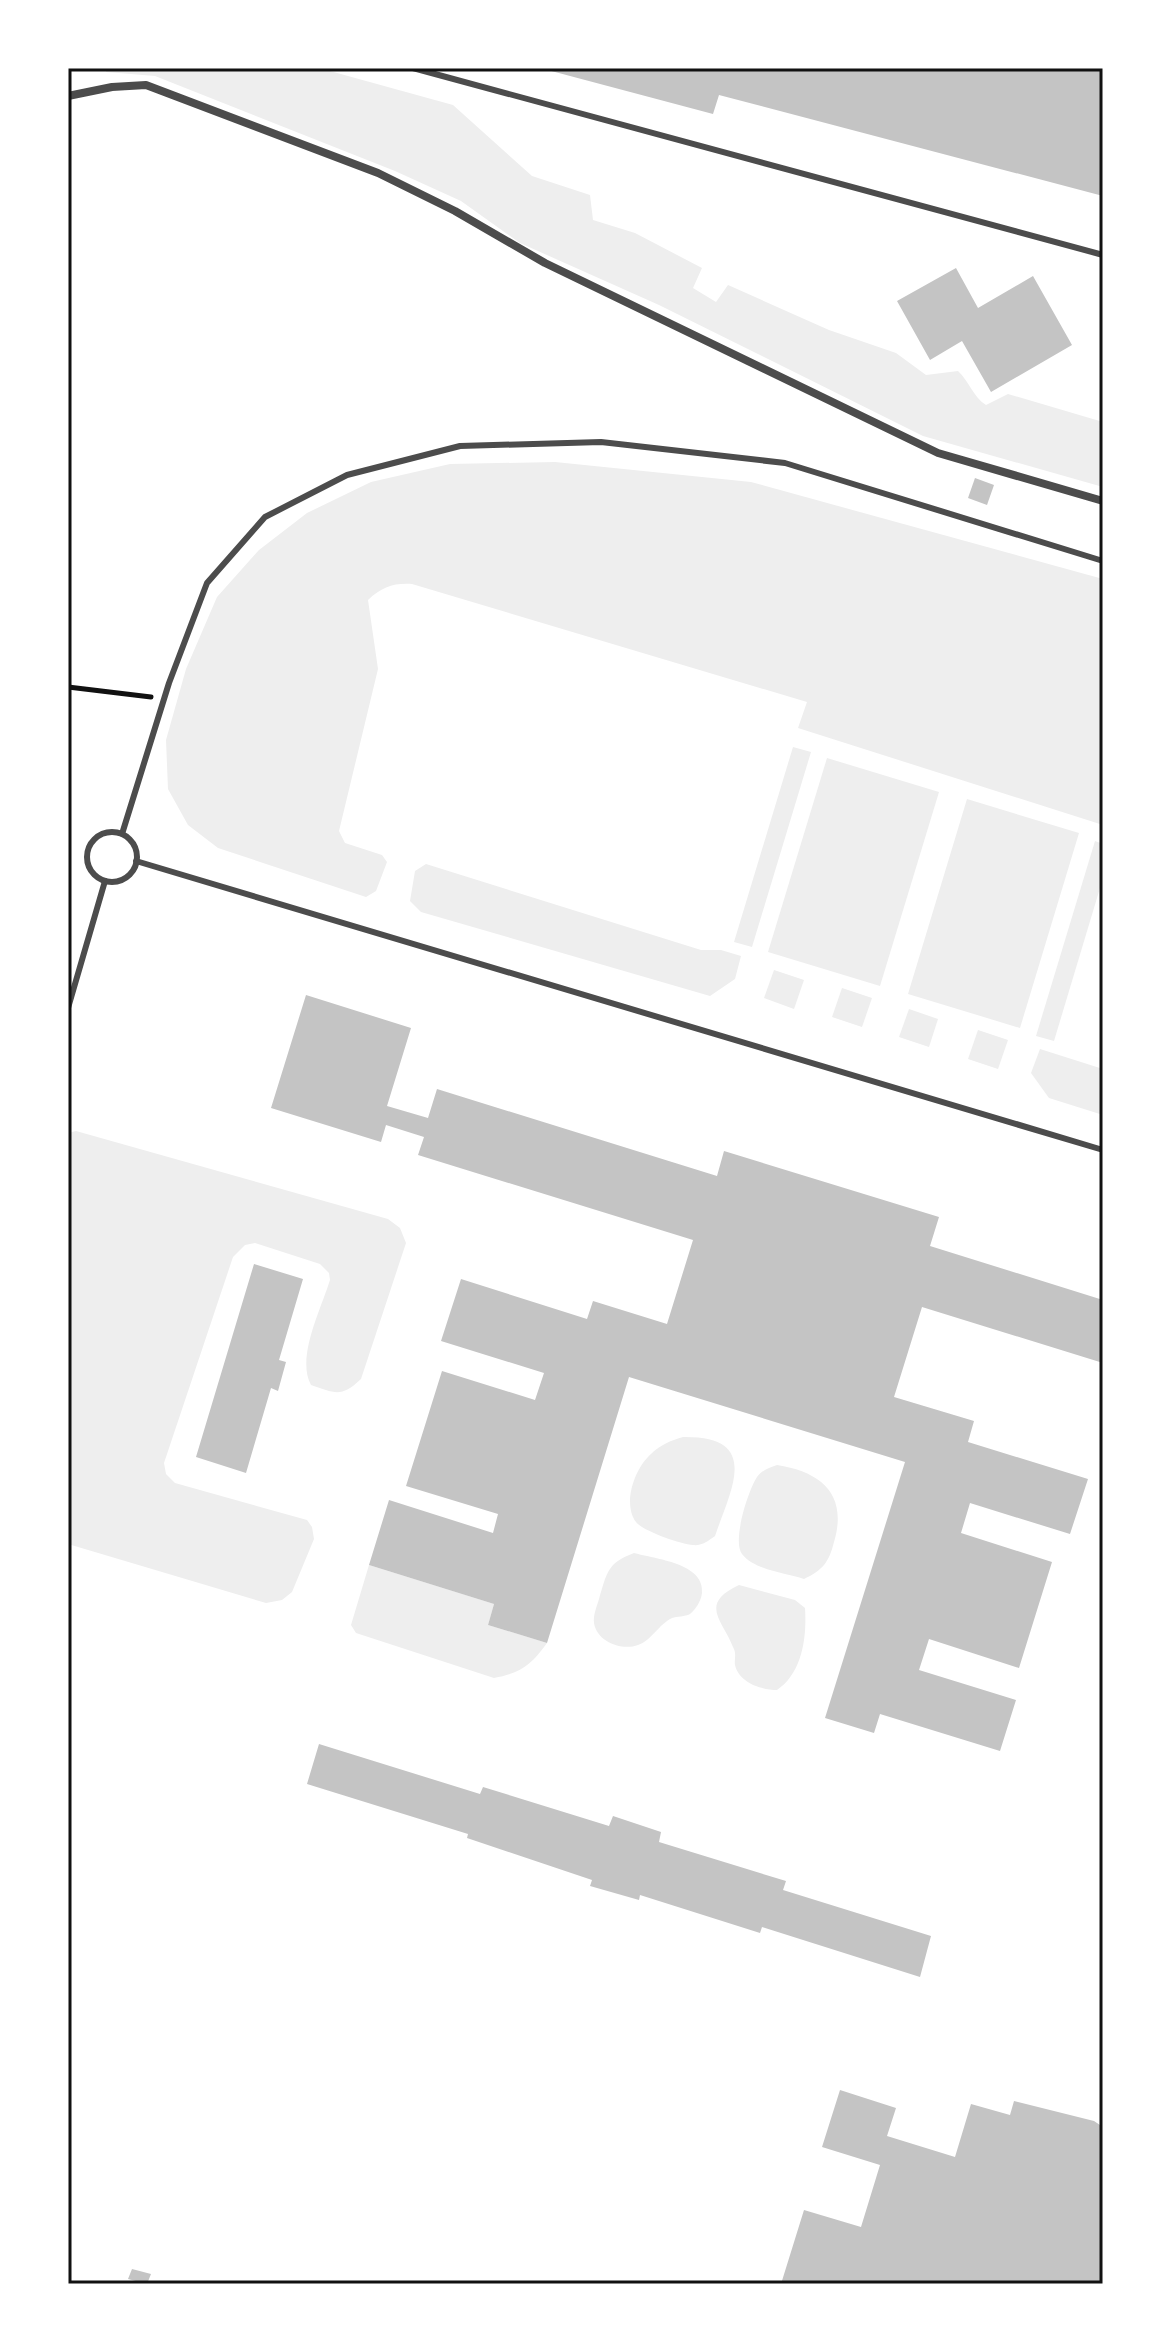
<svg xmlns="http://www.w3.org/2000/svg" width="1171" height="2352" font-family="Jost,sans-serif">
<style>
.green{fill:#eee}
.building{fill:#c4c4c4}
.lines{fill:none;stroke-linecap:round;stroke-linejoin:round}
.path{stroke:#111;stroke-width:5}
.service{stroke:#4c4c4c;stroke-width:6}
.minor{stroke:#4c4c4c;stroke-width:8}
.neatline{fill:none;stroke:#111;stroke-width:3}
</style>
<rect width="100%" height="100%" fill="#fff"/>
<!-- green -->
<g class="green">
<path d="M107 68H319L453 105 532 176 590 195 593 220 635 233 702 268 693 288 716 302 728 285 829 330 896 353 926 375 958 371C969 381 973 397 986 405L1008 394 1103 422V487L923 436 659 305 520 243 461 201 395 171 155 76 106 72Z"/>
<path d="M555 462 751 482 1103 579V825L798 728 807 702 412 584C393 583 382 587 368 600L378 669 339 831 345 843 382 855 387 862 376 891 366 897 218 848 188 825 168 789 166 740 186 669 217 597 259 550 307 513 371 482 450 464Z"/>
<polygon points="793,747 811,752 752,947 734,942"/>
<polygon points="827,758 939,792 880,986 768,952"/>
<polygon points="967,799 1079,833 1020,1028 908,994"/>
<polygon points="1095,841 1103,844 1103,878 1054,1041 1036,1036"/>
<polygon points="426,864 701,950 721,950 741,956 735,979 710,996 421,912 410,901 415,871"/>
<polygon points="774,970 804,980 794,1009 764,998"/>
<polygon points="842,988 872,998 862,1027 832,1017"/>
<polygon points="909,1009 938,1019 929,1047 899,1037"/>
<polygon points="978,1030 1008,1040 998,1069 968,1059"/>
<polygon points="1040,1049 1103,1069 1103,1115 1049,1098 1031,1073"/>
<path d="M76 1131 388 1219 400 1228 406 1243 361 1379C341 1398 335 1393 311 1385 296 1358 321 1309 330 1280L329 1273 320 1264 255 1243 245 1245 233 1257 164 1463 166 1474 175 1483 307 1520 312 1527 314 1539 292 1592 282 1600 266 1603 68 1544V1133Z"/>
<path d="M683 1437C762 1436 731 1489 715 1536 708 1541 702 1546 693 1545 680 1544 643 1531 636 1522 622 1503 635 1468 651 1454 660 1445 672 1440 683 1437Z"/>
<path d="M777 1465C822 1472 848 1495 834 1542 829 1562 823 1570 804 1579 786 1573 754 1570 742 1554 732 1541 748 1491 757 1477 762 1470 769 1468 777 1465Z"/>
<path d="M634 1553C655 1559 705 1563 702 1593 701 1601 696 1609 690 1614 685 1617 677 1616 672 1618 659 1624 651 1641 638 1645 622 1651 597 1642 594 1623 593 1615 597 1606 599 1599 607 1573 607 1563 634 1553Z"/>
<path d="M369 1565 494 1604 488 1625 547 1643C531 1665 521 1673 494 1678L356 1633 351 1625Z"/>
<path d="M739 1585 795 1600 805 1608C807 1638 802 1673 777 1690 762 1690 739 1683 735 1665 734 1659 737 1654 733 1647 723 1621 698 1604 739 1585Z"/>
</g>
<!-- building -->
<g class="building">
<polygon points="540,68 1103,68 1103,196 719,95 713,114"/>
<polygon points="956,268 978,308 1033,276 1072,345 991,392 962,341 930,360 897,301"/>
<polygon points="975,478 994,485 987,505 968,498"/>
<polygon points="306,995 411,1028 387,1106 428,1118 437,1089 717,1176 724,1151 939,1217 930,1246 1103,1300 1103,1363 922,1307 894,1397 974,1421 968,1442 1088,1479 1070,1534 970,1503 961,1533 1052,1562 1019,1668 929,1639 919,1670 1016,1700 1000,1751 880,1714 874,1733 825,1718 905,1462 629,1377 547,1643 488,1625 494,1604 369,1565 389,1500 493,1533 498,1514 406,1486 442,1371 535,1400 544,1373 441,1341 461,1279 587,1319 593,1301 667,1324 693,1240 418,1155 424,1137 386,1125 381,1142 271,1108"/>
<polygon points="254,1264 303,1279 279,1360 286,1362 278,1391 271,1388 246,1473 196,1457"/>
<polygon points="319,1744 480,1794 483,1787 609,1826 613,1816 661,1832 659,1842 786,1881 783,1890 931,1936 920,1977 762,1927 760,1933 640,1895 639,1900 590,1886 592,1880 467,1838 468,1834 307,1784"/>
<polygon points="840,2090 896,2108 887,2136 955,2157 971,2104 1010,2115 1014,2101 1094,2121 1103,2127 1103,2284 781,2284 804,2210 861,2227 880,2165 822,2147"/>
<polygon points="132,2269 151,2274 147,2284 128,2279"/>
</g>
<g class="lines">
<!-- path -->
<polyline class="path" points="68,687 151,697"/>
<!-- service -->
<g class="service">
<polyline points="413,68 1103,255"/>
<circle cx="112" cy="857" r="25"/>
<polyline points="122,834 169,683 207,583 265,517 347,475 460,446 601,442 785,463 1103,561"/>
<polyline points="136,861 1103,1150"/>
<polyline points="68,1008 105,881"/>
</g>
<!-- minor -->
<polyline class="minor" points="68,96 112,87 146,85 378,173 455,211 545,263 938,453 1103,501"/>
</g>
<!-- border -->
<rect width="1171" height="2352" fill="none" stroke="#ffffff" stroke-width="140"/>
<rect x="70" y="70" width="1031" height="2212" class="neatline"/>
</svg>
